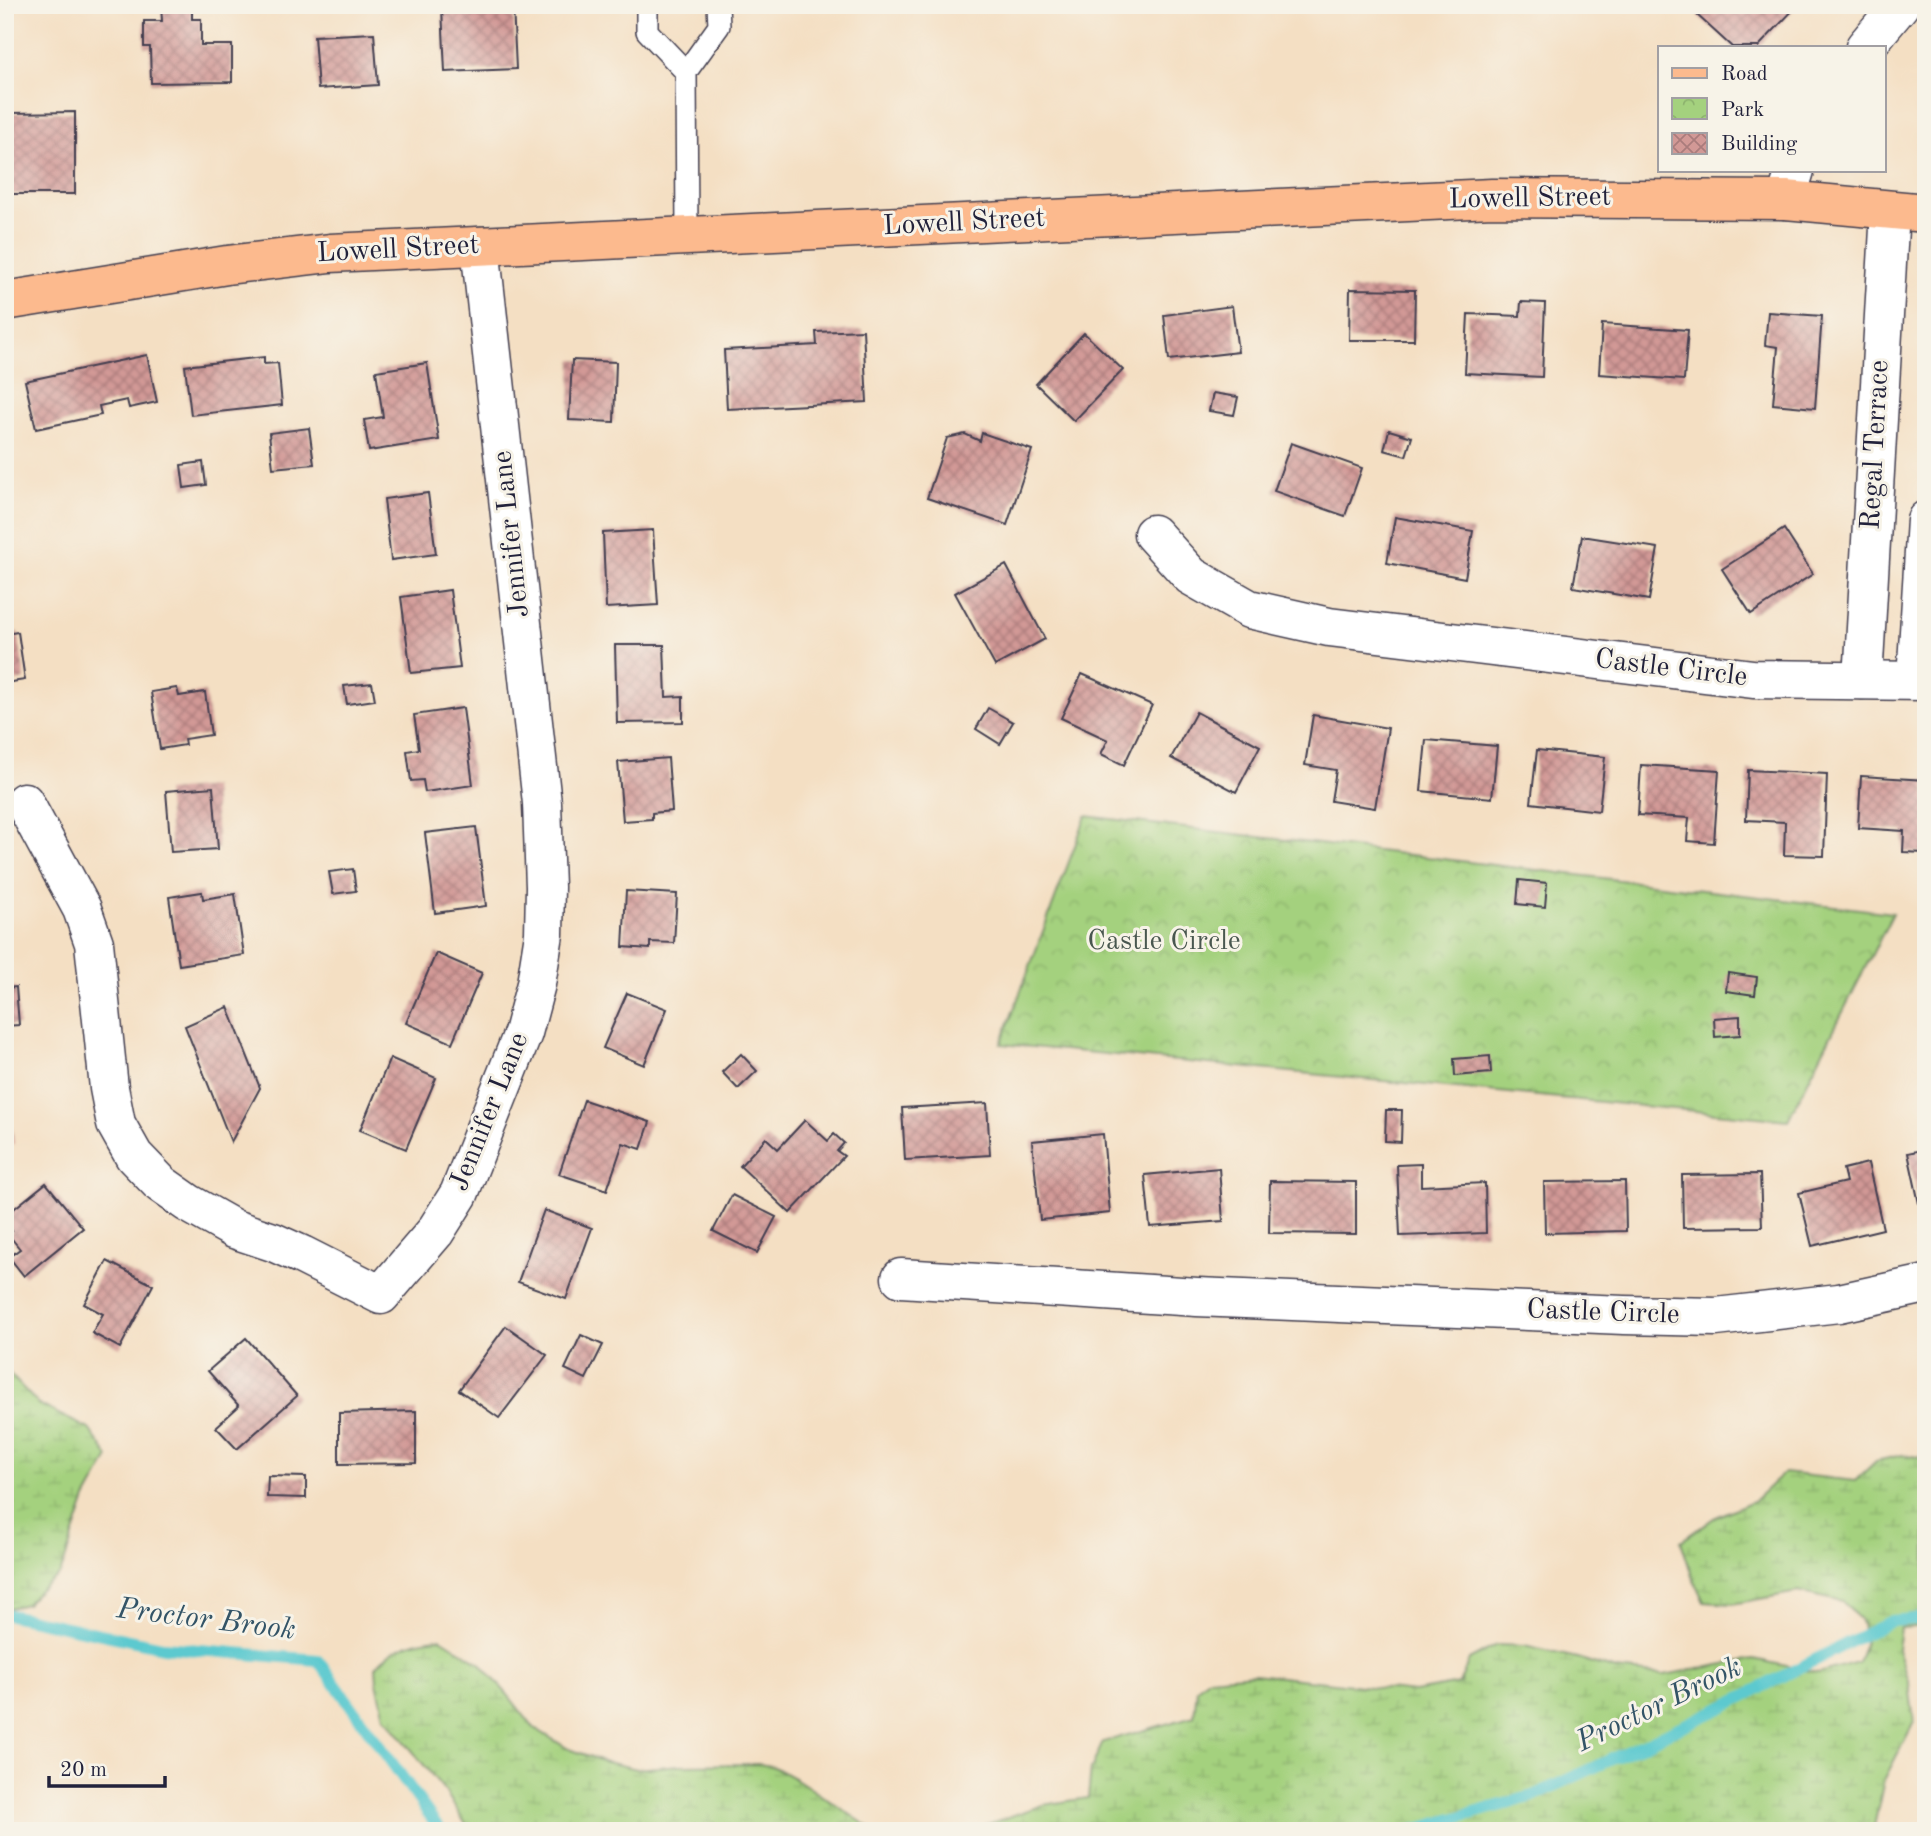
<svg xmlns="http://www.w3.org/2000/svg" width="1931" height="1836" font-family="'Old Standard TT',serif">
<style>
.wetland{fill:url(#wetland-marsh);stroke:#637a5c;stroke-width:2}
.park{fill:url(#park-crowns);stroke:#637a5c;stroke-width:2}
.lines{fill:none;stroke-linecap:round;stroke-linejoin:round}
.stream{stroke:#5bc9cf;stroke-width:12}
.building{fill:url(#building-cross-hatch)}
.service-casing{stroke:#423e4f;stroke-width:24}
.minor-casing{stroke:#423e4f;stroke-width:41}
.tertiary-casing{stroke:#423e4f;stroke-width:41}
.primary-casing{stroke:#423e4f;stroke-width:41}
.service{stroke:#fff;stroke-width:21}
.minor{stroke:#fff;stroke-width:38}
.tertiary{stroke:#fff;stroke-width:38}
.primary{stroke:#fcba8e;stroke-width:38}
.labels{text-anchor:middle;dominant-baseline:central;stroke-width:6;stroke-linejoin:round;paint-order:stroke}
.street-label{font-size:28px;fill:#22223b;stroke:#f7f3e8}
.park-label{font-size:28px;fill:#49574f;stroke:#f7f3e8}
.water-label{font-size:30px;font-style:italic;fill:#335467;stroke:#f7f3e8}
</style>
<defs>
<pattern id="wetland-marsh" width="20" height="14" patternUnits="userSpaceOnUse" patternTransform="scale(1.75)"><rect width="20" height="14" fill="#a4d17e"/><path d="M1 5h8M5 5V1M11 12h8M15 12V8" fill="none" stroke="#8db36e"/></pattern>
<pattern id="park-crowns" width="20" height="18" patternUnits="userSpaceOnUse" patternTransform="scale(1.75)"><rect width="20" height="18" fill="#a4d17e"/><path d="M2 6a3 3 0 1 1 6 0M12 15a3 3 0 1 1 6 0" fill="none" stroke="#8db36e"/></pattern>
<pattern id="building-cross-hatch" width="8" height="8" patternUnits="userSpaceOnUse" patternTransform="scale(1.75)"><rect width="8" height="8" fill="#d29996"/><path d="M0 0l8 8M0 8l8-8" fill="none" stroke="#aa7c7c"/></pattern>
</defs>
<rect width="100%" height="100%" fill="#f7f3e8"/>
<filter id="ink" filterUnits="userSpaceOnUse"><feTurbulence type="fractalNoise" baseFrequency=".0143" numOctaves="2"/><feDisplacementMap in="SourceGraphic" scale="14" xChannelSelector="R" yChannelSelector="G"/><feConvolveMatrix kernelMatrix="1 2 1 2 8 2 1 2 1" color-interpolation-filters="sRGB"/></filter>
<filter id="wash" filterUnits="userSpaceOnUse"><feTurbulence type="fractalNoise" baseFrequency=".00686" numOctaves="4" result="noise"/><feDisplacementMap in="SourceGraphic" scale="28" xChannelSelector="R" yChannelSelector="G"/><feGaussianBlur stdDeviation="1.57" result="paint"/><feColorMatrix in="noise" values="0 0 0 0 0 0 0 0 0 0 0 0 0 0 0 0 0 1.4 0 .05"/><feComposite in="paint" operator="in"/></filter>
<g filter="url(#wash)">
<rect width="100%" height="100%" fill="#f4dfc3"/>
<!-- wetland -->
<g class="wetland">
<polygon points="5,1369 38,1404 89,1429 109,1457 86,1499 60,1574 39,1590 26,1604 5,1609"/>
<polygon points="1902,1455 1926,1458 1926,1626 1900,1628 1897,1649 1909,1684 1914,1722 1884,1780 1873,1831 959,1831 982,1826 1043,1805 1088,1798 1091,1769 1103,1742 1194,1716 1197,1688 1209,1678 1254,1674 1414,1692 1459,1684 1469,1660 1497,1645 1524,1646 1577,1658 1616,1670 1664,1675 1754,1659 1818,1673 1858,1662 1866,1641 1861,1621 1843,1602 1798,1592 1732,1604 1704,1602 1692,1576 1681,1541 1714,1518 1755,1500 1784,1473 1855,1481 1876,1461"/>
<path d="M441 1638 480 1663 508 1695 533 1727 567 1748 602 1761 637 1769 679 1765 758 1764 772 1766 798 1780 875 1831H470L445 1791 385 1717 377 1682 376 1667C391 1647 417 1639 441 1638Z"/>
</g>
<!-- park -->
<polygon class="park" points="1086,816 1893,913 1788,1120 1001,1044"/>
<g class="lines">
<!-- stream -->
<g class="stream">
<polyline points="5,1614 163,1647 318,1660 441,1831"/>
<polyline points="1411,1831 1533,1796 1723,1707 1891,1621 1926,1618"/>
</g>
</g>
<g id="blocks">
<!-- building -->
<g class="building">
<polygon points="161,5 192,5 192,19 201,19 201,45 232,45 232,82 151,83 150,47 144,47 144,21 162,21"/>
<polygon points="479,5 513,5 516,69 445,72 442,8"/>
<polygon points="1703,5 1798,5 1758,47 1732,47 1697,15 1705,7"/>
<polygon points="374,33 378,85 318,89 314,36"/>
<polygon points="75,112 75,194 10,194 10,113"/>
<polygon points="1350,289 1415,290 1414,340 1349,340"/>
<polygon points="1521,302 1545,303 1542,377 1465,373 1468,314 1520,316"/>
<polygon points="1232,306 1238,352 1169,360 1164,315"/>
<polygon points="1768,312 1822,316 1815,408 1773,404 1778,347 1765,345"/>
<polygon points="1602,324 1688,330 1684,380 1599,374"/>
<polygon points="863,330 867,402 727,409 724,350 817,345 816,332"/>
<polygon points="1084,333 1123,370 1074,421 1036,384"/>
<polygon points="147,355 157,402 129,408 127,400 99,406 101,415 36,429 25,381"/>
<polygon points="264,357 264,364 278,363 282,405 191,415 185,366"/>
<polygon points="572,360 616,362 614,422 569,420"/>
<polygon points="427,363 439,440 369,451 364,420 383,417 376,371"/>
<polygon points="1213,393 1238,397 1234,415 1209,411"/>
<polygon points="309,428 314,464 273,468 269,433"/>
<polygon points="1389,430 1412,437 1406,456 1384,450"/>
<polygon points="982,433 1032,450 1007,525 927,498 947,438 965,434 980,441"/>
<polygon points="1291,443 1362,468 1345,516 1274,491"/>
<polygon points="203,462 206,485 184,488 181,465"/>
<polygon points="428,493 436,554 391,560 384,499"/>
<polygon points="1395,517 1473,531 1465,578 1387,563"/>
<polygon points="1784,529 1813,574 1751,614 1722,569"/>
<polygon points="653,530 658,605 606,608 603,533"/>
<polygon points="1582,536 1658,548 1649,600 1573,587"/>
<polygon points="1006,565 1045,639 995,666 955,593"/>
<polygon points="450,590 460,668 411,673 401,597"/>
<polygon points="18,632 25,680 5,683 5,634"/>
<polygon points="615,645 664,645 666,697 683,696 683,722 617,723"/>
<polygon points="1082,674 1152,705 1124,765 1101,754 1108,740 1061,718"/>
<polygon points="372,683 375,700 347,704 344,686"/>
<polygon points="177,688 179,696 205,692 211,735 184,739 185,745 160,749 151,692"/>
<polygon points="463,708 473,785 425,792 423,780 411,781 407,751 419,749 414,715"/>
<polygon points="988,708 1013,722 1000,744 976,729"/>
<polygon points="1196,712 1260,746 1236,792 1171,758"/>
<polygon points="1313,715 1388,728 1375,808 1331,801 1336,770 1305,765"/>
<polygon points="1426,740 1497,746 1492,798 1421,791"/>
<polygon points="1537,750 1605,757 1599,811 1531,803"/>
<polygon points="668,758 672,811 652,813 652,819 623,821 618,762"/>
<polygon points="1641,765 1719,770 1714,843 1687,841 1689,818 1638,815"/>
<polygon points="1748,770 1827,774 1824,856 1784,855 1785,822 1746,820"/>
<polygon points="1861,776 1926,780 1926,853 1903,852 1904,831 1858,828"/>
<polygon points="213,787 218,849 171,852 166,791"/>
<polygon points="476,827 486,906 435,913 425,833"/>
<polygon points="353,869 356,891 333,894 329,872"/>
<polygon points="1519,880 1547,883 1545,907 1517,904"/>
<polygon points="626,891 677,894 674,943 650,942 650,949 623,947"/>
<polygon points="202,892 203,899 235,894 244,955 179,965 169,897"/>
<polygon points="436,953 482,973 452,1043 406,1023"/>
<polygon points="1728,973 1757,977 1755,995 1726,991"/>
<polygon points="16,987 19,1025 5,1026 5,988"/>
<polygon points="627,993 667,1009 644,1065 603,1048"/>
<polygon points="228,1007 260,1088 231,1142 185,1026"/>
<polygon points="1740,1016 1740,1035 1715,1037 1714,1018"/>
<polygon points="741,1054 757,1071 738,1089 722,1072"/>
<polygon points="1490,1056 1491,1073 1455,1076 1454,1059"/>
<polygon points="390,1058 436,1078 406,1149 360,1130"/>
<polygon points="5,1083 7,1083 14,1144 5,1146"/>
<polygon points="584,1100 650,1122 641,1149 623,1143 607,1190 559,1174"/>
<polygon points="987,1103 990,1155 905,1160 902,1108"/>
<polygon points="1386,1110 1402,1110 1401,1142 1385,1141"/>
<polygon points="805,1120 828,1141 834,1134 844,1143 837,1151 844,1156 790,1213 740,1166 766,1138 778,1149"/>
<polygon points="1103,1134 1110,1213 1040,1220 1032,1141"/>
<polygon points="1926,1149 1926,1207 1920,1208 1908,1153"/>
<polygon points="1868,1163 1883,1229 1812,1246 1799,1193 1846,1182 1843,1169"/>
<polygon points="1421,1164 1421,1186 1485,1183 1486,1233 1400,1236 1397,1165"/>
<polygon points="1219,1168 1223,1221 1150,1227 1145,1175"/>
<polygon points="1760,1174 1762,1227 1683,1228 1682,1175"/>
<polygon points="1270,1181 1356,1182 1356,1234 1269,1233"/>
<polygon points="1625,1181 1626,1231 1545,1233 1544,1182"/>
<polygon points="46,1183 83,1228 24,1276 9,1257 20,1249 8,1234 12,1231 5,1222 5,1216"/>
<polygon points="732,1195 776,1217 757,1253 713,1231"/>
<polygon points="544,1210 592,1228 566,1299 518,1282"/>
<polygon points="107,1261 153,1285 120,1348 92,1333 103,1314 84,1304"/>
<polygon points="506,1326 547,1355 499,1418 459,1390"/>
<polygon points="581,1335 603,1345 586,1379 565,1369"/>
<polygon points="246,1338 297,1396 237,1449 216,1427 239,1406 208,1371"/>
<polygon points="416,1411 416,1463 339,1464 339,1413"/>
<polygon points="268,1476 306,1477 306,1498 267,1497"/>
</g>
</g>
</g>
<g filter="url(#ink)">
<use href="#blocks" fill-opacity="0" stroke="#423e4f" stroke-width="2"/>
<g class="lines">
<defs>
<g id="service">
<polyline points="647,5 647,31 686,72"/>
<polyline points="687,235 686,72 719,26 718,5"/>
</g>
<g id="minor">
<polyline points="1153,534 1191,576 1249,609 1329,627 1753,679 1926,681"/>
<polyline points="1863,680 1890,211"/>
<polyline points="1916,680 1926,520"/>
<polyline points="24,802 82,909 94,943 109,1088 116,1124 134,1156 161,1184 188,1203 234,1229 273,1242 302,1255 381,1295 435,1232 459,1194 523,1033 536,984 544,934 545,887 542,803 480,246"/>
<polyline points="901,1278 1197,1297 1624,1315 1716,1317 1839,1303 1926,1284"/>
</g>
<g id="tertiary">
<polyline points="1865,47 1900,5"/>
<polyline points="1786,200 1795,170"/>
</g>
<polyline id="primary" points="5,301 227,265 330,253 1492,198 1786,200 1926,213"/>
</defs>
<!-- service casing -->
<use href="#service" class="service-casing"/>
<!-- minor casing -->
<use href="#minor" class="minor-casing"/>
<!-- tertiary casing -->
<use href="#tertiary" class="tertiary-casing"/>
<!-- primary casing -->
<use href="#primary" class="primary-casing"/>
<!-- service -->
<use href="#service" class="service"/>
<!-- minor -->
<use href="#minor" class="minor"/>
<!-- tertiary -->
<use href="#tertiary" class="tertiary"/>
<!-- primary -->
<use href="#primary" class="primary"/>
</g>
</g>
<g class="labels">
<!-- street labels -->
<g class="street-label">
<text transform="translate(1530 199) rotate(-1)">Lowell Street</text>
<text transform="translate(964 223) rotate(-3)">Lowell Street</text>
<text transform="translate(398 250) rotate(-3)">Lowell Street</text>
<text transform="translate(1876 445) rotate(-87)">Regal Terrace</text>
<text transform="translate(512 534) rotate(-96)">Jennifer Lane</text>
<text transform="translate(1671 669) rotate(7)">Castle Circle</text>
<text transform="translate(490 1112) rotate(-68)">Jennifer Lane</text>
<text transform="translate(1603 1313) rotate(2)">Castle Circle</text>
</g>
<!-- park labels -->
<g class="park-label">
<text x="1164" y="942">Castle Circle</text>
</g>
<!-- water labels -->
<g class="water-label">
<text transform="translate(206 1620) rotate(7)">Proctor Brook</text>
<text transform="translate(1659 1705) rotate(-26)">Proctor Brook</text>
</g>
</g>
<!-- margin -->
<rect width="1931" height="1836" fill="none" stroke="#f7f3e8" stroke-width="28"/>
<!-- legend -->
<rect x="1658" y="46" width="228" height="126" fill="#f7f3e8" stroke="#a29fa3" stroke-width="2"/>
<rect x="1672" y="68" width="35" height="10" fill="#fcba8e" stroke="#a29fa3" stroke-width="2"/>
<text x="1721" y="80" font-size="21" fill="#22223b">Road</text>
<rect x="1672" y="98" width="35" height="21" fill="url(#park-crowns)" stroke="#a29fa3" stroke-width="2"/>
<text x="1721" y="116" font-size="21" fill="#22223b">Park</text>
<rect x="1672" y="133" width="35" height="21" fill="url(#building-cross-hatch)" stroke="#a29fa3" stroke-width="2"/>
<text x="1721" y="150" font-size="21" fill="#22223b">Building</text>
<!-- scale -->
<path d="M49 1776v10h116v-10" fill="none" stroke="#22223b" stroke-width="3.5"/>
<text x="60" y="1776" font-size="21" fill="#22223b" stroke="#f7f3e8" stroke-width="5" paint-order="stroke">20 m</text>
</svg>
